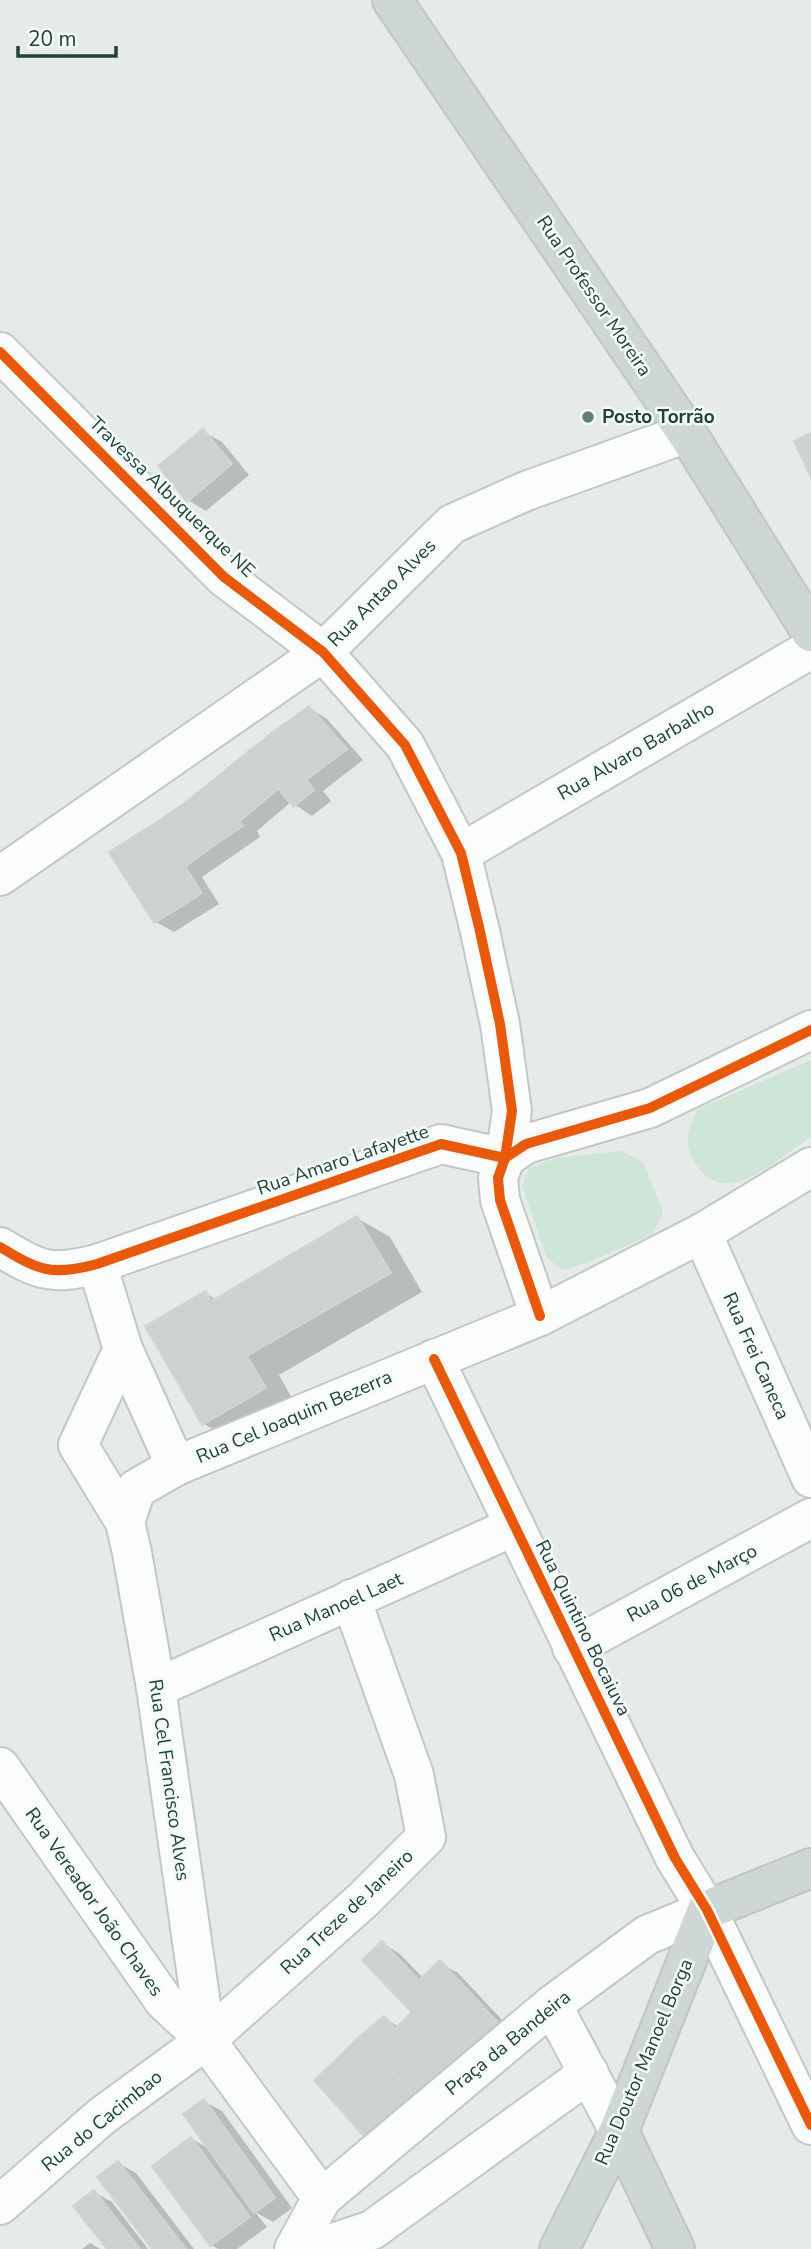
<svg xmlns="http://www.w3.org/2000/svg" width="811" height="2249" font-family="'Nunito Sans',sans-serif">
<style>
.green{fill:#cee6d7}
.shadow{fill:#0003}
.building{fill:#ccd2d1;stroke:#ced5d2;stroke-width:2}
.lines{fill:none;stroke-linecap:round;stroke-linejoin:round}
.minor-casing{stroke:#c3c8c6;stroke-width:42}
.major-casing{stroke:#bdc7c5;stroke-width:42}
.minor{stroke:#fbfcfc;stroke-width:38}
.major{stroke:#ced7d5;stroke-width:38}
.cycleway-casing{stroke:#f4faf8;stroke-width:15}
.cycleway{stroke:#e8590c;stroke-width:10}
.poi-dot{fill:#667d79;stroke:#f4faf8;stroke-width:2.5}
.labels{text-anchor:middle;dominant-baseline:central;stroke-width:5;stroke-linejoin:round;paint-order:stroke}
.street-label{font-size:19px;fill:#21423c;stroke:#f4faf8}
.poi-label{font-size:19px;font-weight:bold;fill:#21423c;stroke:#f4faf8;text-anchor:start}
</style>
<rect width="100%" height="100%" fill="#e6ebe9"/>
<!-- green -->
<g class="green">
<path d="M811 1060V1137C776 1160 723 1214 693 1160 683 1141 688 1128 698 1109Z"/>
<polygon points="621,1151 643,1162 663,1212 652,1235 584,1264 562,1270 547,1258 522,1186 529,1168 556,1158"/>
</g>
<!-- shadow -->
<g class="shadow">
<polygon points="204,432 222,442 249,475 206,511 188,500"/>
<polygon points="309,708 327,719 363,760 323,791 331,801 312,816 291,802 257,831 260,837 202,877 219,904 174,932 156,922 111,853 187,804"/>
<polygon points="357,1218 390,1237 422,1292 279,1375 297,1407 236,1443 204,1424 206,1293 217,1300"/>
<polygon points="382,1943 400,1954 423,1978 440,1963 458,1973 520,2039 391,2154 384,2018 399,2027 414,2012"/>
<polygon points="204,2101 222,2111 292,2208 273,2222 255,2212 267,2227 237,2249 218,2249 211,2245 192,2139 211,2150"/>
<polygon points="118,2163 136,2173 194,2249 154,2249"/>
<polygon points="94,2192 112,2202 148,2249 109,2249"/>
<polygon points="90,2243 100,2249 82,2249"/>
</g>
<!-- building -->
<g class="building">
<polygon points="203,429 232,464 187,502 158,466"/>
<polygon points="811,433 811,478 794,441"/>
<polygon points="309,706 347,749 306,780 272,733"/>
<polygon points="272,733 314,790 293,807 249,751"/>
<polygon points="249,751 279,788 240,821 211,782"/>
<polygon points="211,782 243,826 213,846 186,802"/>
<polygon points="186,802 213,846 186,866 157,822"/>
<polygon points="157,822 202,893 182,906 136,835"/>
<polygon points="136,835 182,906 154,923 109,852"/>
<polygon points="357,1216 391,1273 247,1356 266,1388 202,1425 145,1326 206,1291 211,1301"/>
<polygon points="382,1941 482,2047 462,2065 362,1960"/>
<polygon points="440,1960 503,2028 482,2047 419,1980"/>
<polygon points="412,2012 462,2065 444,2083 394,2030"/>
<polygon points="384,2016 444,2083 421,2104 360,2036"/>
<polygon points="360,2036 421,2104 390,2130 332,2064"/>
<polygon points="332,2064 390,2130 372,2145 314,2080"/>
<polygon points="204,2099 275,2198 254,2213 183,2114"/>
<polygon points="191,2137 250,2217 210,2246 152,2166"/>
<polygon points="118,2161 186,2249 152,2249 97,2177"/>
<polygon points="94,2190 140,2249 107,2249 73,2206"/>
</g>
<g class="lines">
<defs>
<g id="minor">
<polyline points="0,352 224,577 323,652 405,745 461,853 479,927 500,1024 512,1111 505,1158 498,1178 500,1200 540,1316"/>
<polyline points="461,853 811,649"/>
<polyline points="0,876 323,652 452,524 526,491 687,433"/>
<polyline points="702,1233 811,1478"/>
<path d="M0 1247C40 1271 51 1276 97 1264L441 1144 505 1158 526 1144 650 1108 811 1030"/>
<polyline points="97,1264 123,1349 176,1466"/>
<polyline points="123,1349 78,1445 125,1522 132,1553 156,1688 206,2040"/>
<polyline points="434,1359 675,1858 707,1910 811,2125"/>
<polyline points="125,1522 136,1489 176,1466 540,1316 702,1233 811,1167"/>
<polyline points="572,1648 811,1518"/>
<polyline points="156,1688 515,1526"/>
<polyline points="0,1767 164,2001 206,2040 322,2198"/>
<polyline points="552,2005 619,2131"/>
<polyline points="0,2205 102,2116 206,2040 364,1899 426,1837 414,1775 351,1599"/>
<polyline points="294,2249 322,2198 552,2005 647,1935 707,1910"/>
<polyline points="315,2249 372,2230 589,2073"/>
</g>
<g id="major">
<polyline points="392,0 687,433 811,632"/>
<polyline points="619,2131 675,2249"/>
<polyline points="559,2249 619,2131 707,1910 811,1868"/>
</g>
</defs>
<!-- minor casing -->
<use href="#minor" class="minor-casing"/>
<!-- major casing -->
<use href="#major" class="major-casing"/>
<!-- minor -->
<use href="#minor" class="minor"/>
<!-- major -->
<use href="#major" class="major"/>
<defs>
<g id="cycleway">
<polyline points="0,352 224,577 323,652 405,745 461,853 479,927 500,1024 512,1111 505,1158 498,1178 500,1200 540,1316"/>
<path d="M0 1247C40 1271 51 1276 97 1264L441 1144 505 1158 526 1144 650 1108 811 1030"/>
<polyline points="434,1359 675,1858 707,1910 811,2125"/>
</g>
</defs>
<!-- cycleway casing -->
<use href="#cycleway" class="cycleway-casing"/>
<!-- cycleway -->
<use href="#cycleway" class="cycleway"/>
</g>
<!-- markers -->
<circle class="poi-dot" cx="588" cy="417" r="7"/>
<g class="labels">
<!-- street labels -->
<g class="street-label">
<text transform="translate(594 296) rotate(56)">Rua Professor Moreira</text>
<text transform="translate(172 497) rotate(44)">Travessa Albuquerque NE</text>
<text transform="translate(382 593) rotate(-45)">Rua Antao Alves</text>
<text transform="translate(636 751) rotate(-30)">Rua Alvaro Barbalho</text>
<text transform="translate(343 1160) rotate(-19)">Rua Amaro Lafayette</text>
<text transform="translate(756 1356) rotate(66)">Rua Frei Caneca</text>
<text transform="translate(294 1417) rotate(-23)">Rua Cel Joaquim Bezerra</text>
<text transform="translate(692 1583) rotate(-28)">Rua 06 de Março</text>
<text transform="translate(336 1607) rotate(-24)">Rua Manoel Laet</text>
<text transform="translate(583 1628) rotate(64)">Rua Quintino Bocaiuva</text>
<text transform="translate(169 1780) rotate(82)">Rua Cel Francisco Alves</text>
<text transform="translate(94 1902) rotate(55)">Rua Vereador João Chaves</text>
<text transform="translate(347 1912) rotate(-43)">Rua Treze de Janeiro</text>
<text transform="translate(508 2043) rotate(-39)">Praça da Bandeira</text>
<text transform="translate(644 2062) rotate(-67)">Rua Doutor Manoel Borga</text>
<text transform="translate(102 2121) rotate(-39)">Rua do Cacimbao</text>
</g>
<!-- poi labels -->
<g class="poi-label">
<text x="602" y="417">Posto Torrão</text>
</g>
</g>
<!-- scale -->
<path d="M18 46v10h98v-10" fill="none" stroke="#21423c" stroke-width="3.5"/>
<text x="28" y="46" font-size="21" fill="#21423c" stroke="#f4faf8" stroke-width="5" paint-order="stroke">20 m</text>
</svg>
